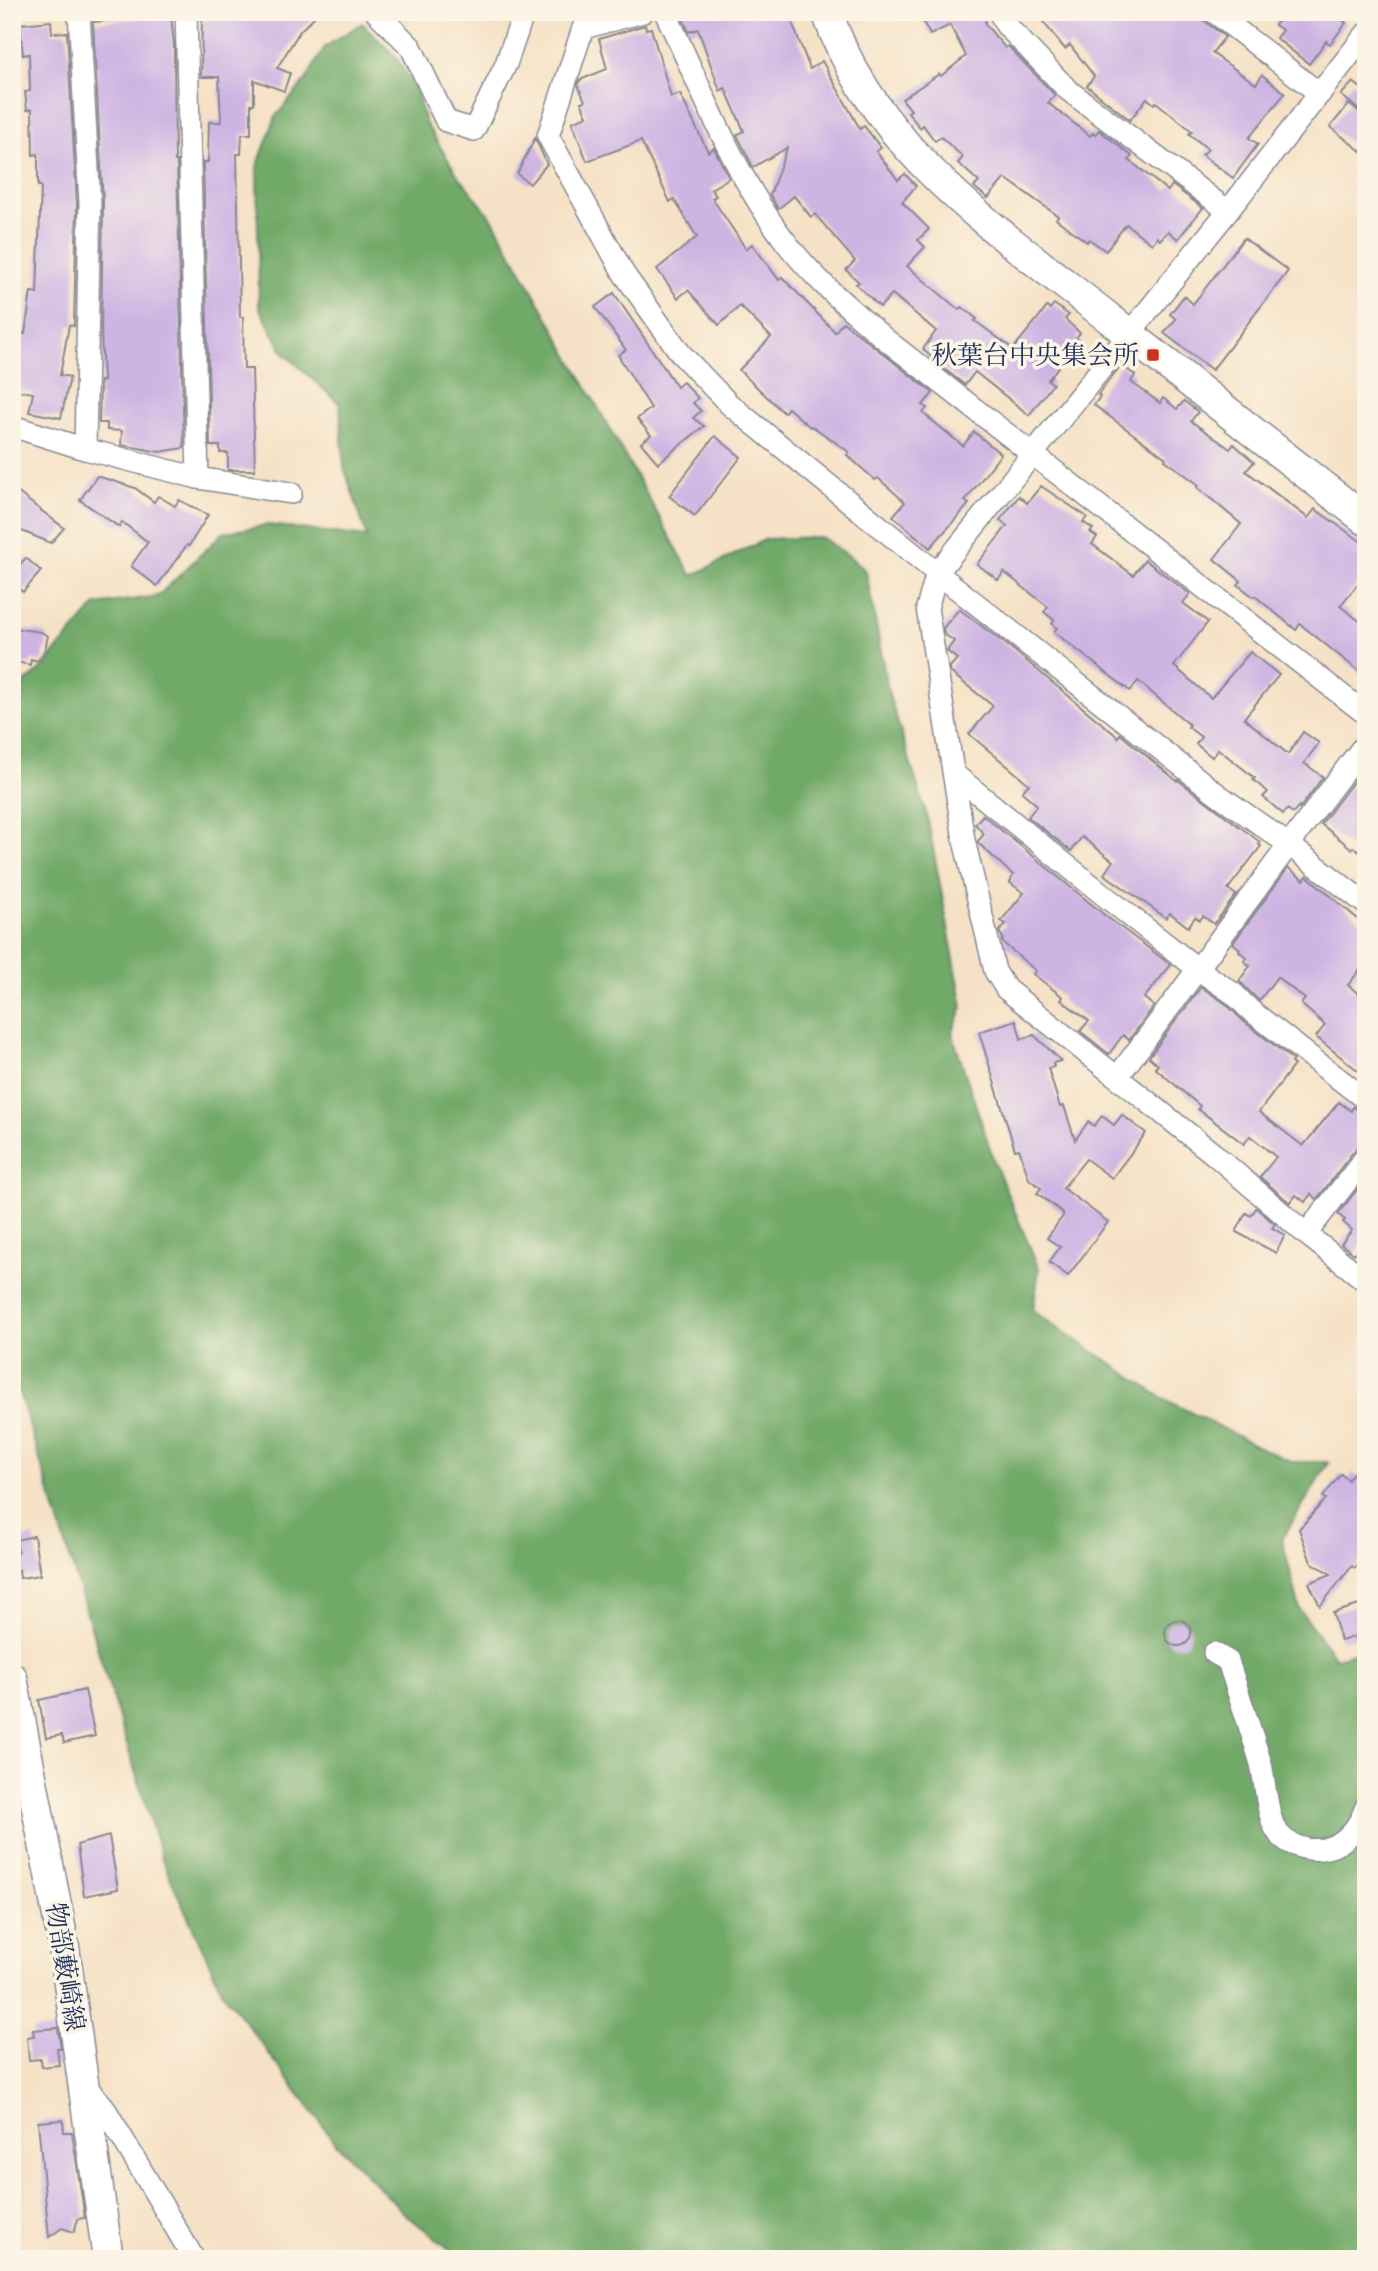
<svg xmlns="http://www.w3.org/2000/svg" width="1378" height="2271" font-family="Alegreya,'Noto Serif JP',serif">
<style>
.forest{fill:#71a967;stroke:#466c62;stroke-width:2}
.building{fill:#ceb4e3}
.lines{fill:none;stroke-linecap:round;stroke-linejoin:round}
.street-casing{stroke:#888892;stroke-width:24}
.secondary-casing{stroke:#888892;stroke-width:33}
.street{stroke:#fff;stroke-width:21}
.secondary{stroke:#fff;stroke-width:30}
.poi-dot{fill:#c8321e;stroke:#fcf5e5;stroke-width:2.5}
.labels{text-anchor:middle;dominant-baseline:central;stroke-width:7;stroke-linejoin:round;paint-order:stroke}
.poi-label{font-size:26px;fill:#1b2f5e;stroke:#fcf5e5;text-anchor:end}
.street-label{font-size:26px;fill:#1b2f5e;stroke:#fcf5e5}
</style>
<rect width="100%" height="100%" fill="#fcf5e5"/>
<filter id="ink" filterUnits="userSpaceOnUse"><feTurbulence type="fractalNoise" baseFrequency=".0143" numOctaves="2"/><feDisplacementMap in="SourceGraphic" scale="14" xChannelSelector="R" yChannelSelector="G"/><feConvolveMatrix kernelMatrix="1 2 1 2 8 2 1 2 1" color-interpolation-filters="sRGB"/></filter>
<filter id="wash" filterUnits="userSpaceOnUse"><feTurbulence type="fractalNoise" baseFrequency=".00686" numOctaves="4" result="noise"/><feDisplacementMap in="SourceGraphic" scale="28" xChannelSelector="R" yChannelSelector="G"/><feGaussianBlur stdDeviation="1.57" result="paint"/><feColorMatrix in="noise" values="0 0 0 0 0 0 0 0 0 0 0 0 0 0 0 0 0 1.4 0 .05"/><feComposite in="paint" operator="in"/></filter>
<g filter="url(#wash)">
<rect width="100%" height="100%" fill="#f5e1c5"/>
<!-- forest -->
<polygon class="forest" points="362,23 396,57 416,90 425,122 457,174 492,218 692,576 766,539 821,537 849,556 866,571 889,695 927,816 963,1007 952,1033 995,1164 1039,1269 1033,1311 1164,1399 1265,1450 1293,1462 1329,1462 1282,1539 1300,1610 1335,1658 1366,1650 1366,2259 462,2259 403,2212 336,2143 222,1991 163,1862 12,1369 12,693 38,672 96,605 158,596 223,533 268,525 367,537 344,467 340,404 284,353 259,307 257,167 276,116 306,80 325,47"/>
<g id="blocks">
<!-- building -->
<g class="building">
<polygon points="202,12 319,12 300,31 277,68 290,73 284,91 254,80 254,104 251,104 251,134 242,134 241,154 237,154 240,317 243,317 244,369 252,369 255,470 228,470 228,453 220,453 220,446 210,446 203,162 208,162 209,122 221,122 219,77 201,77"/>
<polygon points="680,12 788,12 810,69 822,61 860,129 864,126 881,148 876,151 898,180 905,174 916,186 902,202 929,229 918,240 925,247 907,266 959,310 962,307 977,319 975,321 1013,349 1047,307 1050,309 1054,304 1069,315 1065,319 1080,333 1076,338 1079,340 1048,380 1053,384 1029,415 975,372 965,385 939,365 923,349 936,331 892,294 880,307 856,284 859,282 846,270 855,261 815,214 811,217 794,196 778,209 770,195 787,148 753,167 737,135 744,131 725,88 720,91 698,29 689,32"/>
<polygon points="918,12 986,12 985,24 1005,48 1008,46 1055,95 1048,103 1090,136 1093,133 1095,135 1099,130 1132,156 1129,160 1168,191 1172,185 1203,208 1178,239 1168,231 1160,240 1157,237 1152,244 1126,224 1106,251 1089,239 1087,242 1056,219 1058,216 1005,178 988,198 974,187 979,182 958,163 963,157 941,137 935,141 923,125 920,128 908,112 911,110 902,99 939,74 941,76 966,56 950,25 930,35"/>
<polygon points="1035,12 1193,12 1225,37 1212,53 1256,84 1262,75 1285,93 1249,138 1258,144 1233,178 1202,155 1208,149 1189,134 1192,131 1156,102 1154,104 1147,98 1130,120 1087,86 1094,76 1070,45 1065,49"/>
<polygon points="1263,12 1332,12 1346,23 1330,44 1326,41 1309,64 1276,38 1282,30 1275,25 1277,22"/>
<polygon points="171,16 174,44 175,161 177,161 184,448 160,452 121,445 122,431 107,430 107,423 99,423 100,381 103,381 101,330 103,204 93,22"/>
<polygon points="51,21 52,33 67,32 77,204 74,326 69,325 60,375 70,377 61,418 29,412 33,393 14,390 21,353 17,353 21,333 25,334 31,292 37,293 41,186 38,186 38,154 33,155 32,109 27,110 25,92 30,91 29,54 23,55 20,24"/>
<polygon points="645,25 646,29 651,28 671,97 680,94 708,152 714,148 729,178 711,189 716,196 712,198 746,249 752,244 779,280 782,277 835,332 843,322 933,393 923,405 927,408 923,413 963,446 974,432 1001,454 965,501 969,504 930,548 893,516 905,502 878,478 875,480 847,455 849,452 812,426 810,427 788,408 784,413 739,370 771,337 740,306 719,325 688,290 678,298 657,269 697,237 674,199 670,202 641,141 587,161 572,122 587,116 581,102 585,101 578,85 580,80 607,69 599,39"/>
<polygon points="1353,82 1366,92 1366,116 1341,95"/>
<polygon points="1349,104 1366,117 1366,155 1330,127"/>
<polygon points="535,138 547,164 530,184 517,174"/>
<polygon points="1244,238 1288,271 1212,370 1164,333 1176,319 1170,314 1184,296 1193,304"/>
<polygon points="614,293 677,387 683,382 698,398 693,403 701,411 693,418 704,426 658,463 641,443 651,435 637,419 651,408 618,355 626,350 595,307"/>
<polygon points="1121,365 1135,375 1131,382 1160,403 1163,398 1177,409 1184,401 1198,412 1191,421 1230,449 1234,444 1254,462 1246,471 1308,518 1315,509 1366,545 1366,574 1340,606 1366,626 1366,677 1300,624 1296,630 1255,596 1254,597 1238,585 1241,581 1214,559 1241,524 1197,487 1199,485 1165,460 1166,458 1094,405 1100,397 1098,395"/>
<polygon points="715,436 741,457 695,516 669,496"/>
<polygon points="97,476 135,488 154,502 158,496 175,506 179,500 208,515 189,546 187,545 157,586 131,566 148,542 122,522 119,527 80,500"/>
<polygon points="1041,486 1087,517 1083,522 1093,529 1090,532 1097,537 1092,544 1133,575 1145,560 1190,594 1183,603 1208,622 1174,666 1211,698 1250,652 1279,675 1244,718 1288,754 1303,732 1319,743 1304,763 1323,777 1300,808 1299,806 1293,813 1287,809 1283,814 1263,797 1268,792 1253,780 1255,778 1218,749 1212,757 1196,744 1201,737 1188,727 1190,725 1138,681 1130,691 1054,632 1057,628 1052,624 1054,620 1044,612 1048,607 1004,572 998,580 977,564 1007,526 1000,520 1019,496 1027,503"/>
<polygon points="12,488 64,528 51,543 12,527"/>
<polygon points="26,558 41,571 23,592 12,583 12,573"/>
<polygon points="959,609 1011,648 1118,737 1120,734 1177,781 1178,780 1260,842 1258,844 1261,846 1228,889 1236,895 1214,924 1203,916 1200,920 1195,917 1188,927 1170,913 1166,918 1104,874 1113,861 1082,837 1071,851 1028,817 1037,805 1022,792 1029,784 969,734 993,706 950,672 950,667 957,659 947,651 954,641 944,634 943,628"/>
<polygon points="12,628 41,632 48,636 42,662 31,659 30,665 12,661"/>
<polygon points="1366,765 1366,857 1353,847 1352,849 1321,824"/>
<polygon points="983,815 1107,917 1171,965 1144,998 1154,1006 1129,1040 1123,1035 1109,1054 1080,1031 1089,1021 1061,1000 1063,997 1033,974 1036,971 1002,942 1003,938 999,932 1006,924 1001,921 1024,893 1010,883 1013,875 978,843 978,841 984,834 975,824"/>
<polygon points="1288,868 1304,880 1307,876 1366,926 1366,962 1348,985 1366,1000 1366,1077 1316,1037 1325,1025 1301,1004 1305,999 1277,977 1259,1001 1239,981 1250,966 1244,961 1247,958 1239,951 1240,949 1233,943"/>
<polygon points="1201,987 1226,1004 1242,1020 1293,1060 1291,1063 1294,1065 1259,1112 1303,1146 1339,1102 1351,1111 1353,1107 1366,1113 1366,1135 1317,1199 1311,1194 1305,1202 1296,1195 1290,1203 1260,1177 1276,1157 1250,1136 1244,1144 1198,1109 1200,1106 1155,1068 1158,1065 1149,1057"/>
<polygon points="1016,1020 1021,1039 1034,1035 1061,1061 1053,1063 1054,1067 1048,1068 1060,1107 1064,1106 1075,1140 1088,1122 1094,1126 1102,1116 1114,1125 1122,1115 1146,1133 1112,1178 1086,1159 1063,1188 1108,1222 1068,1276 1049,1262 1060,1247 1047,1238 1063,1216 1063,1213 1037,1193 1041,1188 1029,1179 1019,1149 1015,1150 979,1032"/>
<polygon points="1360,1186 1366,1190 1366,1240 1354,1254 1341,1244 1352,1230 1343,1222 1345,1220 1338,1214"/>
<polygon points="1256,1208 1275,1224 1272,1228 1285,1235 1276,1253 1236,1232 1246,1213 1251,1216"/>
<polygon points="1353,1473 1366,1483 1366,1555 1355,1568 1352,1566 1320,1606 1309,1583 1331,1574 1311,1562 1299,1529 1326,1499 1323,1497 1341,1474 1348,1480"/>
<polygon points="34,1536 40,1575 20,1578 19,1570 12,1571 12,1553 18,1552 16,1540"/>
<polygon points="1359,1605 1366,1633 1341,1641 1333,1613"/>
<circle cx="1178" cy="1633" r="13"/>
<polygon points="85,1690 95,1736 64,1743 62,1735 46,1738 39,1700"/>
<polygon points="109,1836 118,1889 84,1896 77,1845"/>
<polygon points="58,2028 61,2048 57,2048 59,2065 42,2067 41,2059 29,2060 27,2037 34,2036 33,2030"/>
<polygon points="63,2120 64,2132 72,2132 85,2218 78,2219 74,2232 62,2228 49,2237 38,2122"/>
</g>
</g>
</g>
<g filter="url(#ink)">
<use href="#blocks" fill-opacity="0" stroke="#888892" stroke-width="2"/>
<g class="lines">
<defs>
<g id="street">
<polyline points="79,12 90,204 85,449"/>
<polyline points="186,12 198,478"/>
<polyline points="376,12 411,47 446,121 474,130 506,64 524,12"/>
<polyline points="643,12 583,28 548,136 624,274 681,354 729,404 937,573 1216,793 1288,844 1366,904"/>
<path d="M665 12C702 89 733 173 785 241 813 278 849 308 885 339L1366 714"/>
<polyline points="999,12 1006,25 1068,90 1228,211"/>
<polyline points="1214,12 1320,94"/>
<polyline points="1366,34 1228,211 937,573 927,608 964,840 995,971 1006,989 1215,1155 1306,1234 1366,1281"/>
<polyline points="12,426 85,449 198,478 291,493"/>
<polyline points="954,774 1106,897 1199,970 1234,994 1250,1010 1366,1100"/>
<path d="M1118 1076C1202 966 1281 852 1366 743"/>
<polyline points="1306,1234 1366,1157"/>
<path d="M1214 1653 1228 1661C1239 1696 1251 1730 1261 1764 1265 1781 1267 1814 1275 1828 1284 1845 1309 1853 1327 1848 1347 1843 1359 1826 1366 1807"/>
<polyline points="83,2083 104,2107 194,2259"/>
</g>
<g id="secondary">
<path d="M827 12C874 152 1004 235 1115 323 1198 389 1282 455 1366 520"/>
<polyline points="12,1678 64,1947 108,2259"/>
</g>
</defs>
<!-- street casing -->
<use href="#street" class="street-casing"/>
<!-- secondary casing -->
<use href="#secondary" class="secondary-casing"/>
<!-- street -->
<use href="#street" class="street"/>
<!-- secondary -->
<use href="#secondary" class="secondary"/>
</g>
</g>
<!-- markers -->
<rect class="poi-dot" x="1146" y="348" width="14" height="14" rx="3.5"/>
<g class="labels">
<!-- poi labels -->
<g class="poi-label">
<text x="1139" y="355">秋葉台中央集会所</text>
</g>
<!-- street labels -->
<g class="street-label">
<text transform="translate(65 1967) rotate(81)">物部藪崎線</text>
</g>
</g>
<!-- margin -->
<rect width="1378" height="2271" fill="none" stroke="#fcf5e5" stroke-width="42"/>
</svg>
